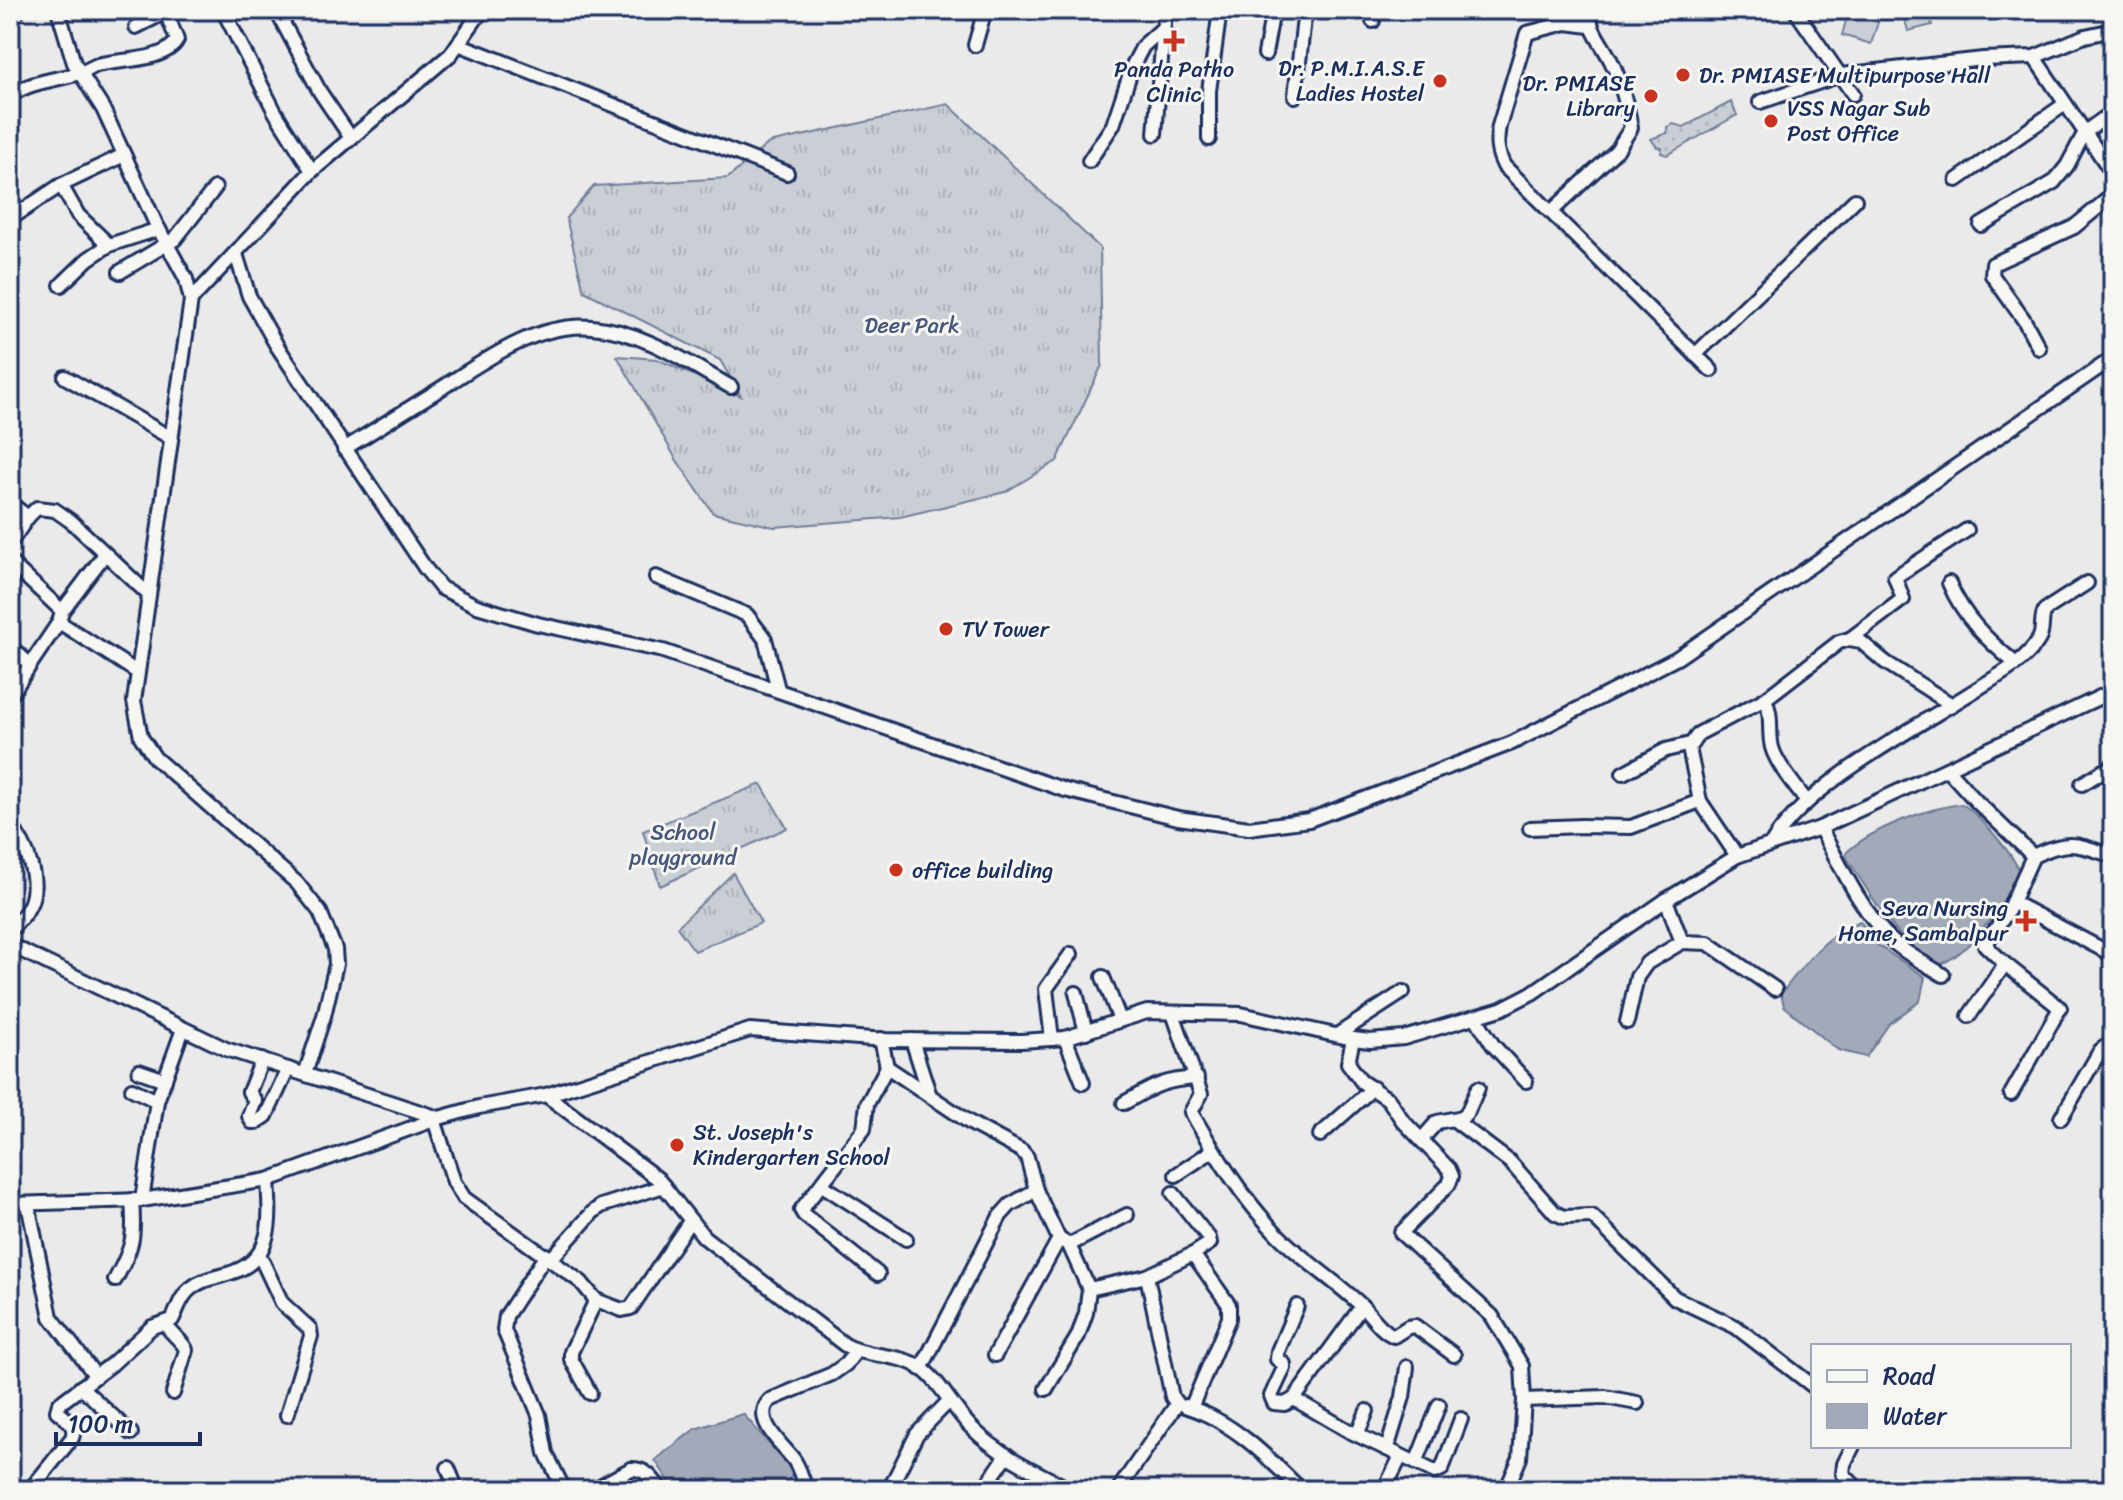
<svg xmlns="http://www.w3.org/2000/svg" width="2123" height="1500" font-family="Sriracha,sans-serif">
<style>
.grass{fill:url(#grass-tufts);stroke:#727e9a;stroke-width:2}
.garden{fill:url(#garden-dots);stroke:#727e9a;stroke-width:2}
.pitch{fill:#caced5;stroke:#727e9a;stroke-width:2}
.water{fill:#a2aaba;stroke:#6c7995;stroke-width:2}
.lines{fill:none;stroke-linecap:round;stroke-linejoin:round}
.minor-casing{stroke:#1b2f5e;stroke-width:18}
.minor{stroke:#f6f6f2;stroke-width:12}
.poi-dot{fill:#c8321e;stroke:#f6f6f2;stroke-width:3}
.labels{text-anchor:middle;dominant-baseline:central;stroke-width:6;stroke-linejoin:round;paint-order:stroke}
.poi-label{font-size:22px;fill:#1b2f5e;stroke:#f6f6f2;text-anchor:start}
.park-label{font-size:22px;fill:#47577c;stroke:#f6f6f2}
</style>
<defs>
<pattern id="grass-tufts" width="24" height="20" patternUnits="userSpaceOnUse" patternTransform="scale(2)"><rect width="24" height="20" fill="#caced5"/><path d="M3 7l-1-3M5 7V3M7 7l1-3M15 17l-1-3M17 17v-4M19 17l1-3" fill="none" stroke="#adb1b9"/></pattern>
<pattern id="garden-dots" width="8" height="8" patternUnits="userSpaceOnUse" patternTransform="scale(2)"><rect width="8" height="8" fill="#caced5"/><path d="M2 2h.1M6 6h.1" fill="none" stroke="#adb1b9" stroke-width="1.8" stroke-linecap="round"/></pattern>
</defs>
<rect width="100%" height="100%" fill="#e9eae9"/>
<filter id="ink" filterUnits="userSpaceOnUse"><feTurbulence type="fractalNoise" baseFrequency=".0125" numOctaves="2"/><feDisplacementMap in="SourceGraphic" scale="16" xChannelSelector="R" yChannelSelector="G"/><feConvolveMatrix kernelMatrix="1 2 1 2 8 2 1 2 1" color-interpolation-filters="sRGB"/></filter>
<g filter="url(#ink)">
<!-- grass -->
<g class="grass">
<polygon points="948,104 1100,248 1102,365 1057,461 1005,492 900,517 774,527 713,513 676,459 617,356 657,359 741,396 720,360 584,291 566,218 594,186 728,178 769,143"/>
<polygon points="761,784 787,828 660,886 643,831"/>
<polygon points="733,873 761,923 695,951 677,927"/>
</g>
<!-- garden -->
<polygon class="garden" points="1731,102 1737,115 1667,155 1661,153 1662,148 1657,147 1651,139 1667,133 1667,127 1673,124 1684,127"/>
<!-- pitch -->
<polygon class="pitch" points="1849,10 1929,10 1932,25 1908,31 1904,17 1880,16 1871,44 1842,35"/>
<!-- water -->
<g class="water">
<path d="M1962 804C1977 813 2019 859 2020 876 2001 904 1973 951 1941 964 1899 951 1870 892 1846 857L1847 852C1873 828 1927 808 1962 804Z"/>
<path d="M1860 921 1879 946 1925 977 1920 1001 1889 1024 1866 1057 1838 1050 1784 1006 1781 994C1804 964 1824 936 1860 921Z"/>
<polygon points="743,1414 794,1472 782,1490 675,1490 655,1460 695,1429"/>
</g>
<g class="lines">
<defs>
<g id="minor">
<polyline points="58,10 74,63 103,109 156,224 186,279 191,300"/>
<polyline points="223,10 275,112 312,171"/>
<polyline points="276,10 320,92 351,138"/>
<polyline points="1795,10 1853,94"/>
<polyline points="10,14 19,10"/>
<polyline points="1373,21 1374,10"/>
<path d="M1590 26 1566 23 1527 33 1499 126C1496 142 1497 152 1504 166L1711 370"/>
<polyline points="136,27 170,10"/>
<polyline points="458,44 787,173"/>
<polyline points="975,45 985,10"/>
<polyline points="1265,54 1273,10"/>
<polyline points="2034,57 2113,174"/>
<path d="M10 96C30 81 57 80 80 73 86 71 92 67 97 65 120 59 165 62 177 40L166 12"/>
<polyline points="1295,96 1305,10"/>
<polyline points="1760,102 1841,75 1983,59 2034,57 2085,36 2113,30"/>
<polyline points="1155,134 1165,10"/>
<polyline points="1209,139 1209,91 1220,10"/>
<polyline points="1089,161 1113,125 1133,65 1143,46 1162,29"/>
<polyline points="1957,180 2065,104"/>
<polyline points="61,185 78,215 109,245 159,229"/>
<path d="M1551 212 1617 150 1631 128C1627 105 1622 83 1611 61 1602 43 1590 31 1588 10"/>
<polyline points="10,219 61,185 124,155"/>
<polyline points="1981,225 2054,182 2067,166 2085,132 2113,112"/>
<polyline points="236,254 249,296 277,346 425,568 441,588 477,606 538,624 663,651 1065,790 1178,818 1249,828 1309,820 1512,743 1677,658 2113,358"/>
<polyline points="120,272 175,239 215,188"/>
<polyline points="61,285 88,259 109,245"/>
<polyline points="2039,348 2024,320 1992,275 1993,264 2074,227 2113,195"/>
<polyline points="1695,355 1855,200"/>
<polyline points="65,377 171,438"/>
<path d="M344 449C375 430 406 410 437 391 483 362 535 322 592 327 643 331 688 363 731 387"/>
<polyline points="10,503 28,517 37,508 55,510 72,522 148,594"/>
<polyline points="10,543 28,517"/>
<polyline points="10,562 62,611"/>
<polyline points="656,577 747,615 765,639 778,689"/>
<path d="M1949 583C1964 618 1987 640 2016 664"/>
<polyline points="59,622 137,672"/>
<polyline points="1850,639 1903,599 1895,577 1967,530"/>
<polyline points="10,646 30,665 59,622 62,611 105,554"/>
<polyline points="10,696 30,665"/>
<path d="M1765 699C1772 714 1769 726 1771 742 1772 759 1796 787 1807 802"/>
<polyline points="1948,770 1976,801 2033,856"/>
<polyline points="1623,773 1666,750 1690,744"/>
<polyline points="2082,784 2113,765"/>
<path d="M10 825C27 845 43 885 27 910 23 917 16 924 10 930"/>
<polyline points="1530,828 1582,826 1631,827 1700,801"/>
<path d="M1820 828C1841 866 1860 909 1891 940 1906 954 1926 964 1943 975"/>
<path d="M1772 843C1808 783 1916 728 1977 689 1997 676 2026 662 2039 639 2044 631 2040 619 2045 610L2087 583"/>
<polyline points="1737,856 1700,801 1689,748 1698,734 1765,699 1839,642 1850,639 1860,641 1885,662 1952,705"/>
<polyline points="1666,900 1682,942"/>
<polyline points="2012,902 2113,955"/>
<polyline points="10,945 226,1049 439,1118"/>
<polyline points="1103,977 1120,1020"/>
<polyline points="1076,993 1086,1032"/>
<path d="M1173 1013 1201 1094 1191 1112C1216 1155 1242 1198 1277 1234 1303 1261 1336 1281 1363 1307 1373 1317 1381 1331 1394 1336L1408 1327 1415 1326 1454 1355"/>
<polyline points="1969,1016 2005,964"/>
<polyline points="1476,1018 1493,1045 1526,1081"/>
<polyline points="1627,1022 1637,977 1647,963 1682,942 1708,943 1775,989"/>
<polyline points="1337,1035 1403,992"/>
<polyline points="1065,1038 1083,1083"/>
<polyline points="881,1039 887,1067 972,1124 1022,1151 1027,1157 1036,1190 1059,1239 1069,1245 1089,1289 1086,1313 1078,1336 1046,1389"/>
<polyline points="1052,1039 1046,989 1071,954"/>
<polyline points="1353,1039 1348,1063 1362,1082 1388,1099 1403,1121 1449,1169 1452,1176 1449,1184 1401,1233 1492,1316 1522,1366 1524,1400 1520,1458 1506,1490"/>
<polyline points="912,1040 930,1096"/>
<polyline points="262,1060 249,1092 255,1101 249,1116 252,1122 257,1122 266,1116 288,1069"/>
<polyline points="139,1071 165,1080"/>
<polyline points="305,1074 324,1016 336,964 335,949 320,912 297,883 155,758 141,737 134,701 191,300 312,171 451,54 482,10"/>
<polyline points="132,1089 157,1101"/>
<path d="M2011 1094 2060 1008 2005 964 1985 945 2008 911 2033 856C2069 839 2076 844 2113 856"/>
<path d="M546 1095 658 1179 704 1237 845 1345C868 1358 899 1353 921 1368 942 1383 954 1411 973 1429 1000 1456 1037 1472 1071 1490"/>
<path d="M1124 1103C1153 1087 1162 1080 1197 1078"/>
<polyline points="2061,1118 2100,1051 2106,1046 2113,1047"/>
<polyline points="434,1119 454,1182 464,1198 581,1282 596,1300 622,1310 631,1308 690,1221"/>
<polyline points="1453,1119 1510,1162 1555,1213 1564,1217 1592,1216 1675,1298 1736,1327 1813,1386"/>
<polyline points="1320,1135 1373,1088"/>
<polyline points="1421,1140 1437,1122 1463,1117 1468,1111 1478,1088"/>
<polyline points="1176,1175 1212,1151"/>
<polyline points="822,1185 906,1239"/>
<polyline points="1173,1193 1209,1238 1210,1243 1193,1254 1229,1305 1229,1318 1191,1408"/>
<polyline points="142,1200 157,1101 183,1029"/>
<polyline points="10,1204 142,1200 268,1180 439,1118 479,1107 546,1095 750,1030 886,1040 1021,1041 1065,1038 1147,1012 1241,1014 1353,1039 1370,1041 1404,1038 1501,1009 1532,993 1666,900 1737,856 1820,828 2113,691"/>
<polyline points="28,1204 51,1317 95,1375"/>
<polyline points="1069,1245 1127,1215"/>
<polyline points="259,1254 282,1303 310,1329 311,1336 287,1415"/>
<polyline points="546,1255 506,1316 504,1330 539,1415 546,1453 564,1490"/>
<polyline points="551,1259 593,1212 601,1206 664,1186"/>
<polyline points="878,1274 804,1215 801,1210 864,1129 867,1104 887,1067"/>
<path d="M115 1280C133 1247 135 1238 132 1200"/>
<polyline points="1089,1289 1147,1276 1193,1254"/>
<polyline points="1362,1306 1294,1399 1349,1431 1435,1472 1442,1469 1461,1419"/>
<path d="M166 1325C171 1334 184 1342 186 1350L173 1393"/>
<polyline points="995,1355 1059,1239"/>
<polyline points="921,1369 1000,1216 1010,1205 1036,1190"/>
<polyline points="81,1387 131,1433"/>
<polyline points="590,1393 571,1359 571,1352 596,1300"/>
<polyline points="1294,1399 1285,1404 1274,1403 1271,1396 1284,1368 1284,1364 1277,1359 1278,1351 1297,1306"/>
<polyline points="1524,1400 1605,1397 1637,1403"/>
<path d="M1185 1406C1231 1420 1268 1457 1301 1490"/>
<polyline points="1357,1435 1367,1411"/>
<polyline points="1853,1446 1844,1464 1843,1474 1859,1490"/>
<polyline points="1387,1449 1403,1397 1407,1367"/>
<polyline points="1416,1463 1439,1405"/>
<polyline points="448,1468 457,1490"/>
<path d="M30 1490 72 1438C77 1425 67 1420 57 1411L59 1404 112 1364 152 1327 172 1320C178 1309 180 1297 190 1289 204 1277 219 1278 236 1271 275 1256 270 1214 268 1180"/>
<path d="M593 1490 631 1469C646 1468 653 1479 661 1490"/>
<path d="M806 1490C803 1480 800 1469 794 1460 783 1445 751 1419 770 1400L832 1374 846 1364 856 1351"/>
<polyline points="870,1490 877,1490"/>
<polyline points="889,1490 917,1434 949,1401"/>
<polyline points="983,1490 1007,1455"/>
<polyline points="1118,1490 1177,1404 1172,1397 1147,1276"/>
<polyline points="1384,1490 1401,1456"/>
</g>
</defs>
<!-- minor casing -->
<use href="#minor" class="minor-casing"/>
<!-- minor -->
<use href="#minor" class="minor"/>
</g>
</g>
<!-- markers -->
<g class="poi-dot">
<path d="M1170 29h8v8h8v8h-8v8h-8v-8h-8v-8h8z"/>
<circle cx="1683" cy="75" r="8"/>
<circle cx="1440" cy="81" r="8"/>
<circle cx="1651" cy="96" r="8"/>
<circle cx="1771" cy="121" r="8"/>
<circle cx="946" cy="629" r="8"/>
<circle cx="896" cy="870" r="8"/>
<path d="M2022 909h8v8h8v8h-8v8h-8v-8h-8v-8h8z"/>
<circle cx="677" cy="1145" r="8"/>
</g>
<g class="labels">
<!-- poi labels -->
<g class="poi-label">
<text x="1424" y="68" text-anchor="end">Dr. P.M.I.A.S.E<tspan x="1424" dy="25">Ladies Hostel</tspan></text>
<text x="1174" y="69" text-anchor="middle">Panda Patho<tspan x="1174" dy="25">Clinic</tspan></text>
<text x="1699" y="75">Dr. PMIASE Multipurpose Hall</text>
<text x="1635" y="83" text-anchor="end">Dr. PMIASE<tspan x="1635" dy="25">Library</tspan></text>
<text x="1787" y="108">VSS Nagar Sub<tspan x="1787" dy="25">Post Office</tspan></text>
<text x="962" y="629">TV Tower</text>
<text x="912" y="870">office building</text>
<text x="2008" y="908" text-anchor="end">Seva Nursing<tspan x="2008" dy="25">Home, Sambalpur</tspan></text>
<text x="693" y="1132">St. Joseph's<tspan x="693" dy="25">Kindergarten School</tspan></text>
</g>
<!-- park labels -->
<g class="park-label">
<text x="912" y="325">Deer Park</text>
<text x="683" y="832">School<tspan x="683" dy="25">playground</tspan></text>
</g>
</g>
<!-- margin -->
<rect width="2123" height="1500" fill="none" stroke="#f6f6f2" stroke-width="40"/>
<rect x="20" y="20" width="2083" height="1460" fill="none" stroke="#1b2f5e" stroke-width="3" filter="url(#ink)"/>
<!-- legend -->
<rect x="1811" y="1344" width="260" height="104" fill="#f6f6f2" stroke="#9ea6b7" stroke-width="2"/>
<rect x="1827" y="1370" width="40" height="12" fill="#f6f6f2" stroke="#9ea6b7" stroke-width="2"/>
<text x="1883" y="1384" font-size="24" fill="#1b2f5e">Road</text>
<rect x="1827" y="1404" width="40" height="24" fill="#a2aaba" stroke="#9ea6b7" stroke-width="2"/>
<text x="1883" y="1424" font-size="24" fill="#1b2f5e">Water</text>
<!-- scale -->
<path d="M56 1432v12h144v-12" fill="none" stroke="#1b2f5e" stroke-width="4"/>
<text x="68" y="1432" font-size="24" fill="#1b2f5e" stroke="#f6f6f2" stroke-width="6" paint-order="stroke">100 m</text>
</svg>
